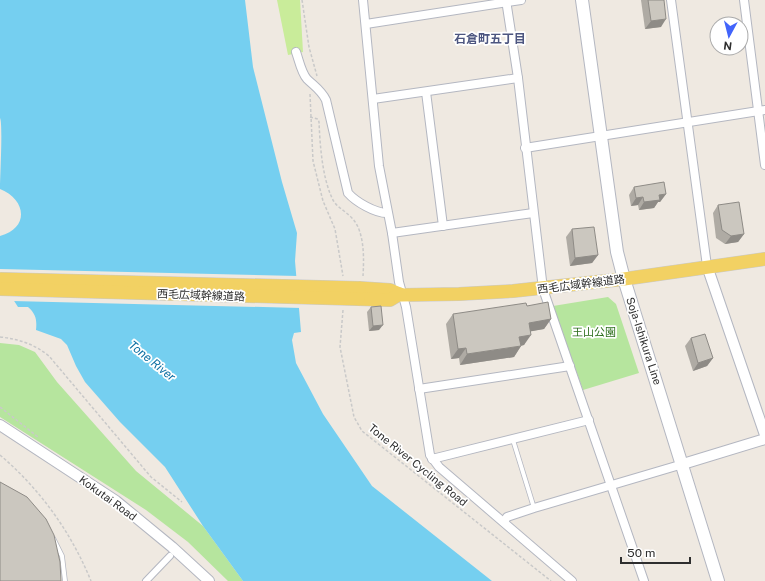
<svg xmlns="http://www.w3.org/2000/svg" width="765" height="581" font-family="'Public Sans','Noto Sans JP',sans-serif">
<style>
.green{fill:#b6e59e}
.pitch{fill:#c9ec9a}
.water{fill:#75cff0}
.pier{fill:#efe9e1}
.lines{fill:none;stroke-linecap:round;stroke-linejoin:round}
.service-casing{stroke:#b4b7c1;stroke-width:5.5}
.pedestrian-casing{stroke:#b4b7c1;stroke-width:8}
.minor-casing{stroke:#b4b7c1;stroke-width:10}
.tertiary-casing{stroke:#b4b7c1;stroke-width:12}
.secondary-casing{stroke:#b4b7c1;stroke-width:14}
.primary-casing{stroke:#c9c9c9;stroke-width:14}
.path{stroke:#c9c9c9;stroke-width:1.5;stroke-dasharray:3 2;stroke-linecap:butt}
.service{stroke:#fff;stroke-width:4}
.pedestrian{stroke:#fff;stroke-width:6}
.minor{stroke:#fff;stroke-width:8}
.tertiary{stroke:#fff;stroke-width:10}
.secondary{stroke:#fff;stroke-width:12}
.primary{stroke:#f2d163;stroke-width:13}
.primary-bridge-casing{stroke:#c9c9c9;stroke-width:14;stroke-linecap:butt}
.primary-bridge{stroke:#f2d163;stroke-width:13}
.wall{fill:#afaba4}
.shaded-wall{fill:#8e8b86}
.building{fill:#cbc7bf;stroke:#8e8b86}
.labels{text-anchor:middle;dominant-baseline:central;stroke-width:3.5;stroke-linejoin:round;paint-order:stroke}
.street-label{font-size:11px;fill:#2e2e2e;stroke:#fff}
.park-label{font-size:11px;fill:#2c6e1b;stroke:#fff}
.neighbourhood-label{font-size:12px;font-weight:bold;fill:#4d5680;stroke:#fff}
.water-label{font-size:12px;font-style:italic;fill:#0d6fa3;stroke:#fff}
</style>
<rect width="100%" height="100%" fill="#efe9e1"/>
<!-- green -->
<g class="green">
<polygon points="608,297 616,304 639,373 583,390 553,306"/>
<polygon points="0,343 19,345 35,352 57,382 136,471 203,526 243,581 228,581 188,542 146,510 0,417"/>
</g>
<!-- pitch -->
<polygon class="pitch" points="277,0 300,0 303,52 288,55"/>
<!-- water -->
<path class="water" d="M0 0H245L253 67 282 182 297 233 295 261 301 332 294 333 292 340 296 363 323 414 372 486 492 581H243L203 526 165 467 120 422 85 382 76 366 67 345 61 339 36 330C37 320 36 314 28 307H18L0 279V236C30 228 26 199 0 189 0 178 3 123 0 118Z"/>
<!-- pier -->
<polygon class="pier" points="0,269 298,276 301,308 12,301 0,283"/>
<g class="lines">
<defs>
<g id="service">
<polyline points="513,440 534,508"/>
<polyline points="53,538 62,556 65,581"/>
</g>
<polyline id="pedestrian" points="146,581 170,556"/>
<g id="minor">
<polyline points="363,0 379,166 392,233 399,282 406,307 430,455 439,467 572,581"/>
<polyline points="506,0 518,78 543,289 644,581"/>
<polyline points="671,0 707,266"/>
<polyline points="744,0 765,165"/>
<polyline points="366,24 521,0"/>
<path d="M296 52C299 60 301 72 307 79 314 86 321 90 326 100L348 193C356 202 375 213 387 213"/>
<polyline points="426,92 443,226"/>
<polyline points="373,99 518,78"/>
<polyline points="525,148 765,110"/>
<polyline points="392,233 533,213"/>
<polyline points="419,389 570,366"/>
<polyline points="432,459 589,420"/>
<polyline points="504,522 507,517 534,508 683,464"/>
</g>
<g id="tertiary">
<polyline points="707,266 765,435"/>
<polyline points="0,425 116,501 172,547 209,581"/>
<polyline points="683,464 765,439"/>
</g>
<polyline id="secondary" points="582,0 617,252 624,279 718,581"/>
<g id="primary">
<polyline points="359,288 390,290 402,295 459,294 513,291 624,279 765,259"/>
<polyline points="358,299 390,300 400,294"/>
</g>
</defs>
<!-- service casing -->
<use href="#service" class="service-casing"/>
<!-- pedestrian casing -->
<use href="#pedestrian" class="pedestrian-casing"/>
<!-- minor casing -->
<use href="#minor" class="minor-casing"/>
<!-- tertiary casing -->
<use href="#tertiary" class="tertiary-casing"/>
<!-- secondary casing -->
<use href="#secondary" class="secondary-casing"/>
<!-- primary casing -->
<use href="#primary" class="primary-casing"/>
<!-- path -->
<g class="path">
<polyline points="302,0 309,47 317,76"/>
<polyline points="310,94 313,161 323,201 335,229 343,276"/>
<path d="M310 117 318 119 319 122C320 145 322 176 332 198 336 207 344 210 351 217 365 230 364 259 363 276"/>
<polyline points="343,310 340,347 354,417 362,431 551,581"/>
<path d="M0 337C19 339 34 344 49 356L151 477 182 502"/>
<polyline points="0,407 38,437"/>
<path d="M0 455C40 489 71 532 91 581"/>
</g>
<!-- service -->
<use href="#service" class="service"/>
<!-- pedestrian -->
<use href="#pedestrian" class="pedestrian"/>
<!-- minor -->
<use href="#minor" class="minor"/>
<!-- tertiary -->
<use href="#tertiary" class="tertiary"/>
<!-- secondary -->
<use href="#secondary" class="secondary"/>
<!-- primary -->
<use href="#primary" class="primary"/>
<defs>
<g id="primary-bridge">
<polyline points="0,279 359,288"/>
<polyline points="0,289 358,299"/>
</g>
</defs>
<!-- primary-bridge casing -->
<use href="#primary-bridge" class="primary-bridge-casing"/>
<!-- primary-bridge -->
<use href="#primary-bridge" class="primary-bridge"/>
</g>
<!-- wall -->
<g class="wall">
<polygon points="641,0 664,0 661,27 645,29"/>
<polygon points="634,187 666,194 660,202 658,202 654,208 639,210 638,205 631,206 629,195"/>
<polygon points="718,205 744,234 738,242 725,244 716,238 713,213"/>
<polygon points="572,229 598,255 592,263 570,266 566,237"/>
<polygon points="371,307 379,330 369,331 367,312"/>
<polygon points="453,314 551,319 544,329 531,331 524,345 521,346 514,357 460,365 459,358 451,359 446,324"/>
<polygon points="691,338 713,358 707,366 693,371 685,346"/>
</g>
<!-- shaded-wall -->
<g class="shaded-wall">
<polygon points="666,19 661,27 645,29 651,21"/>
<polygon points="666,194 660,202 658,202 654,208 639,210 644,202 659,195"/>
<polygon points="643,197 638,205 631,206 636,198"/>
<polygon points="744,234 738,242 725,244 731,236"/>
<polygon points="598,255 592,263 570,266 575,258"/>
<polygon points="551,319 544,329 522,333 529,323"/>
<polygon points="383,325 379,330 369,331 373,326"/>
<polygon points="531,335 524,345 512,347 519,337"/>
<polygon points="521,346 514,357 460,365 467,354"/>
<polygon points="466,348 459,358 451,359 458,349"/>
<polygon points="713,358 707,366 693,371 698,363"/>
</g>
<!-- building -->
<g class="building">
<polygon points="648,0 664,0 666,19 651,21"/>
<polygon points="664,182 666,194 659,195 660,200 644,202 643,197 636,198 634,187"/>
<polygon points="739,202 744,234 731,236 722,230 718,205"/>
<polygon points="594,227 598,255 575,258 572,229"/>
<polygon points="548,302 551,319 529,323 531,335 519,337 521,346 467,354 466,348 458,349 453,314 526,303 527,306"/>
<polygon points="381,306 383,325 373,326 371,307"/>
<polygon points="705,334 713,358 698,363 691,338"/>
<polygon points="0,482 27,497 46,519 54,535 60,562 61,581 0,581"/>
</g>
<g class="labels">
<!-- street labels -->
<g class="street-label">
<text transform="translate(581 284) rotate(-7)">西毛広域幹線道路</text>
<text transform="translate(201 295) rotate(2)">西毛広域幹線道路</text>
<text transform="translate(644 341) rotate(72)">Soja-Ishikura Line</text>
<text transform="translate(418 465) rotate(39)">Tone River Cycling Road</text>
<text transform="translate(108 498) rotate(36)">Kokutai Road</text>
</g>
<!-- park labels -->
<g class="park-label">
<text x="594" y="332">王山公園</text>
</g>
<!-- neighbourhood labels -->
<g class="neighbourhood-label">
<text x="490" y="39">石倉町五丁目</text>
</g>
<!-- water labels -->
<g class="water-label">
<text transform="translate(152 361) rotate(39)">Tone River</text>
</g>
</g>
<!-- north arrow -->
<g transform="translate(729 36) rotate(187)"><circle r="19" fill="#ffffff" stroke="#ababab"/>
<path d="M0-3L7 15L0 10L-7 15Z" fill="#4264fb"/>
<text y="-6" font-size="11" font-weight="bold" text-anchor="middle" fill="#2e2e2e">N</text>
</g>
<!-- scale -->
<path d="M621 557v6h69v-6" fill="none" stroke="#2e2e2e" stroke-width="2"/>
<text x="627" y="557" font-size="12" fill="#2e2e2e" stroke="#ffffff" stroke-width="3" paint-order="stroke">50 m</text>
</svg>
